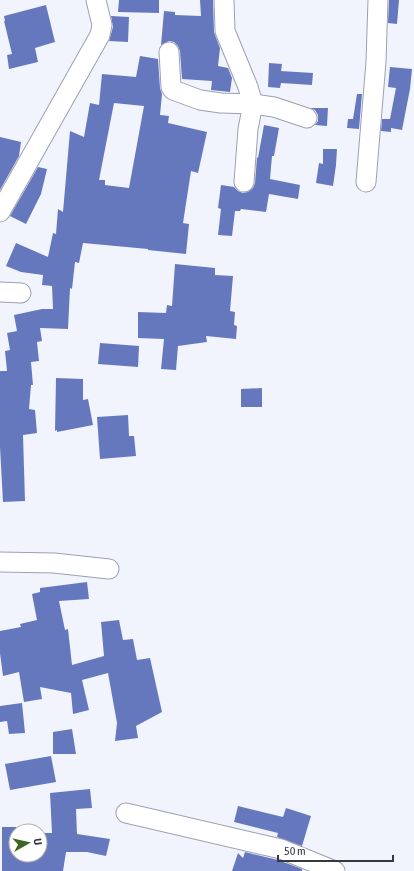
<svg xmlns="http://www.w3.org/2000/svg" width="414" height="871" font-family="'Asap Condensed',sans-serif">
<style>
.building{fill:#6678bd;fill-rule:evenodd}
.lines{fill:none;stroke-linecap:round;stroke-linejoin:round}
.minor-casing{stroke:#9aa0b3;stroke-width:21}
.minor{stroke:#fff;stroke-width:19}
</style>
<rect width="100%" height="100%" fill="#f2f4fd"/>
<!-- building -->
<g class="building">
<polygon points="119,0 159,0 159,13 118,12"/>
<polygon points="200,0 213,0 214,32 220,48 218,66 228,68 232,78 230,92 211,90 212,81 182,79 180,51 178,46 174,42 169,41 161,45 164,11 175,12 175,15 201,16"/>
<polygon points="389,0 399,0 397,24 388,23"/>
<polygon points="46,5 55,42 35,48 38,62 9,69 7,55 12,54 4,21 5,21 4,16"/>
<polygon points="111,16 129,17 128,42 109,41 113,27"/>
<path d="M140 56 158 59 160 88 162 94 160 115 169 116 168 123 207 132 198 173 191 171 183 223 189 224 186 254 148 250V249L83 243 79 263 75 262 72 289 70 288 68 329 40 328 42 341 37 342 39 361 31 362 33 385H31L29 409 35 410 37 433 23 435 25 501 3 502 0 447V371H7L5 351 10 350 7 333 17 331 14 315 42 309H53L52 286 42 285 43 275 21 272 6 266 16 243 48 257 53 233 56 234 58 209 63 212 70 131 84 137 90 103 99 105 102 74 136 77ZM114 103 144 106 129 188 105 185V180H99Z"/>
<polygon points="269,63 282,64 281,71 313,73 312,85 281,83 280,88 268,87"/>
<polygon points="390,67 412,69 410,89 402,130 391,128 391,132 381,131 382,119 390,119 396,88 388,87"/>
<polygon points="357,94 362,94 359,129 347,128 348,119 353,119"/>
<polygon points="310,108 328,108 327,126 315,125 318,121 318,115 315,110"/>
<polygon points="264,125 279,128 274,156 272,156 270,179 300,185 298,199 269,194 266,212 241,209 240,211 235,211 232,236 218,235 221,209 218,208 221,185 234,187 238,191 243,193 248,192 253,188 255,183 257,157 258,158"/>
<polygon points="0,137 21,142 19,156 0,190"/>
<polygon points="323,149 337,149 336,165 333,186 316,183 319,163 323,164"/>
<polygon points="38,167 47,169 41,194 26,224 10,216"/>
<polygon points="175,264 215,268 215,275 233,276 230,311 235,312 234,325 237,326 236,339 206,336 207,342 178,346 176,370 161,369 164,339 138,338 138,312 166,313 167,305 172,306"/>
<polygon points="100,343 139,346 138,367 98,364"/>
<polygon points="56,378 83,379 83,400 88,399 93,425 57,432 57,430 55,431"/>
<polygon points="262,388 262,407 241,407 241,389"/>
<polygon points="128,415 129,436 134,436 136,456 100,459 97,417"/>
<polygon points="87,582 89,599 59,601 65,630 68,629 72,665 104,656 101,622 119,620 123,640 133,639 137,660 150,658 162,712 136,726 138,738 115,741 117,723 108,673 82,680 89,710 73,714 71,693 40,687 42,699 24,702 19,672 3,676 0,653 0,631 21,627 20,624 37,620 32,594 40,592 40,588"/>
<polygon points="22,703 25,733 9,734 7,721 0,722 0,706"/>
<polygon points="72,729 76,754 53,754 53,732"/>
<polygon points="51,756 56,782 10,790 5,764"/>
<polygon points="90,789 92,808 76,809 77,834 110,839 106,856 87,852 66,852 63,871 2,871 2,827 16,827 16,855 40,855 40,833 52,833 50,793"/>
<polygon points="238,806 283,817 286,808 311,816 302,846 277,837 278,833 234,822"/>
<polygon points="245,852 278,860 302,869 302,871 232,871 238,853 243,858"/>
</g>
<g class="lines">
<defs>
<g id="minor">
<polyline points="224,0 225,31 248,87 253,104 248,129 244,182"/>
<polyline points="169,52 171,87 173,90 200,100 221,103 253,104 274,107 307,118"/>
<polyline points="366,182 376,62 378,0"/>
<polyline points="0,212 100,35 102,25 96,0"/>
<polyline points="0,292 21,293"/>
<polyline points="0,562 54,563 109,569"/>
<polyline points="126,813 281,849 335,871"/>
</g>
</defs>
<!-- minor casing -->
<use href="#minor" class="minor-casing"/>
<!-- minor -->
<use href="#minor" class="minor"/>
</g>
<!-- north arrow -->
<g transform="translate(28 843) rotate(82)"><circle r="19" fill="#ffffff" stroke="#afafb3"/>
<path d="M0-3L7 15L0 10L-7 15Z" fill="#406721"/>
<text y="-6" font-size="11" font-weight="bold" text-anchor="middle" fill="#363840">U</text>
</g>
<!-- scale -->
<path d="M278 855v6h115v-6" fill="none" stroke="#363840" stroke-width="2"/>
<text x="284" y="855" font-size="12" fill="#363840" stroke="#ffffff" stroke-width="3" paint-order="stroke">50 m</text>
</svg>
